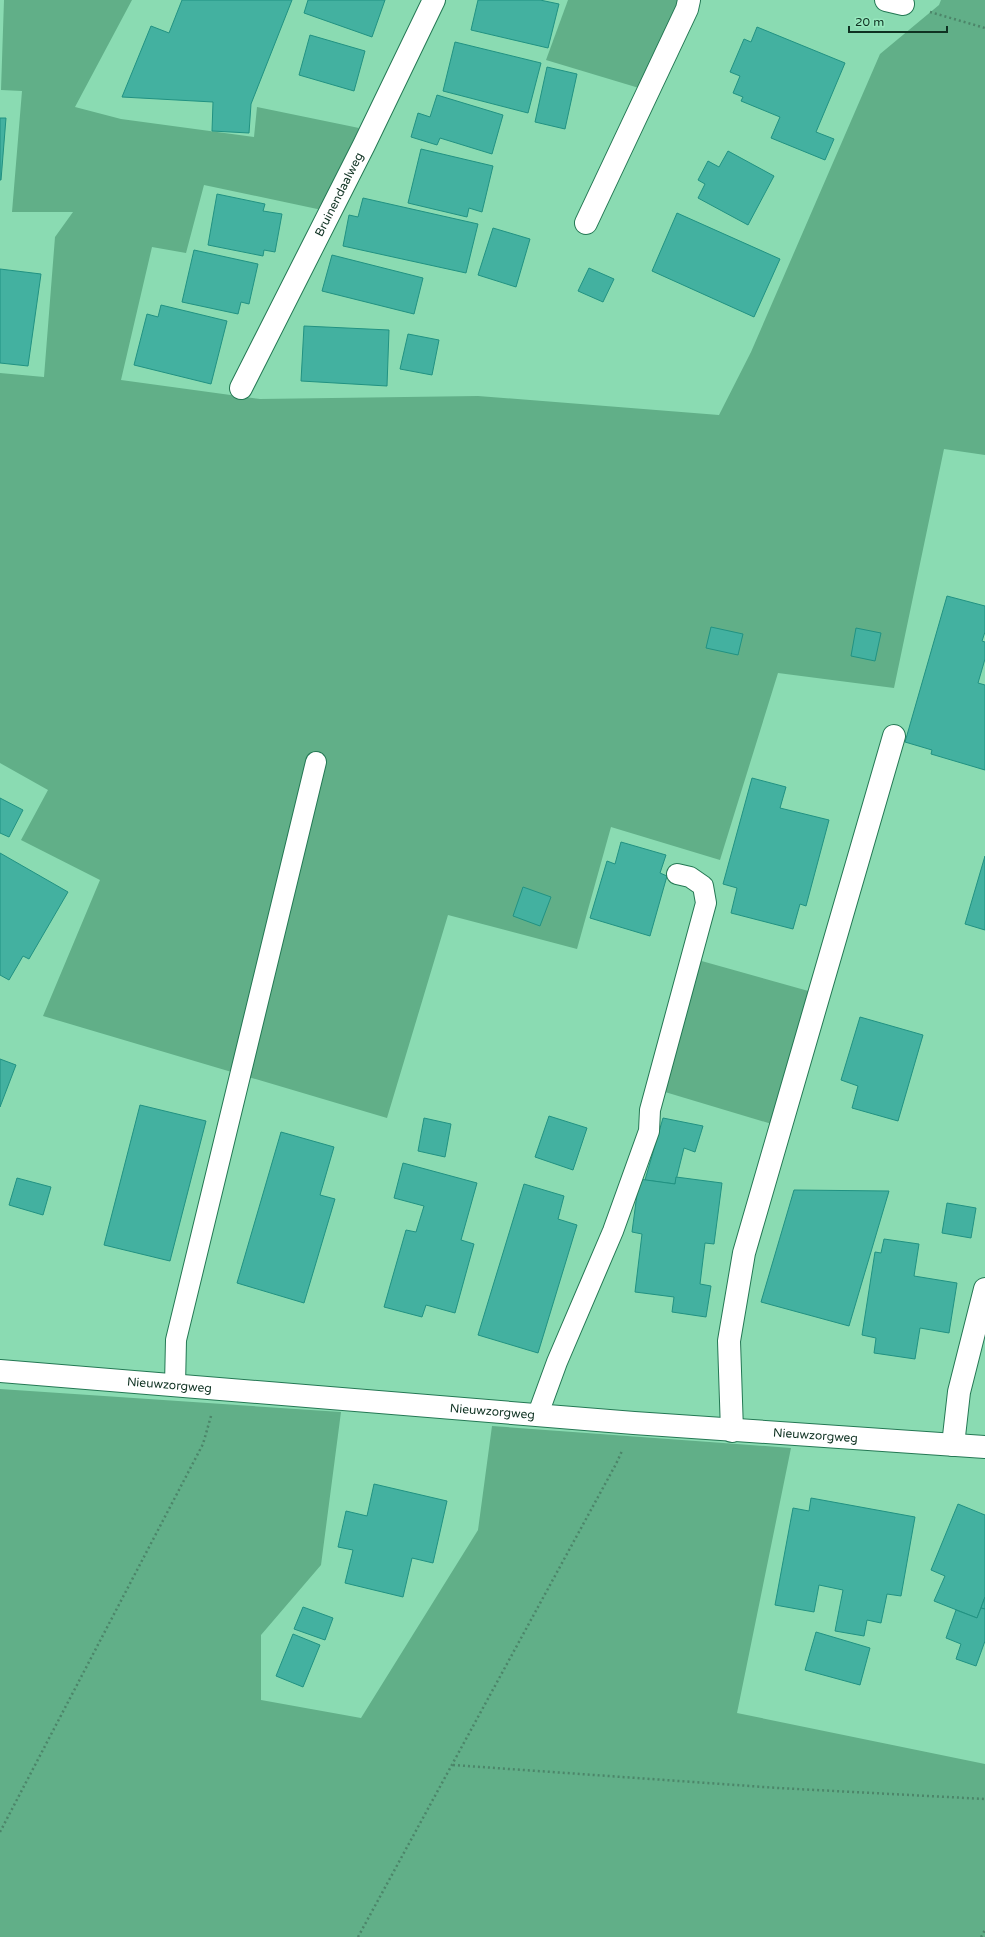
<svg xmlns="http://www.w3.org/2000/svg" width="985" height="1937" font-family="'Varela Round',sans-serif">
<style>
.green{fill:#61af88}
.building{fill:#43b1a0;stroke:#219282}
.lines{fill:none;stroke-linecap:round;stroke-linejoin:round}
.lane-casing{stroke:#247854;stroke-width:22}
.street-casing{stroke:#247854;stroke-width:24}
.path{stroke:#4c8569;stroke-width:2.5;stroke-dasharray:2 3;stroke-linecap:butt}
.lane{stroke:#fff;stroke-width:20}
.street{stroke:#fff;stroke-width:22}
.labels{text-anchor:middle;dominant-baseline:central;stroke-width:3;stroke-linejoin:round;paint-order:stroke}
.street-label{font-size:12px;fill:#0f3222;stroke:#97e8be}
</style>
<rect width="100%" height="100%" fill="#8adbb2"/>
<!-- green -->
<g class="green">
<polygon points="4,0 132,0 75,107 121,119 254,137 257,107 359,128 322,210 204,185 186,253 152,247 121,380 260,399 478,396 719,415 751,352 880,54 939,5 941,0 985,0 985,455 944,449 894,688 778,673 720,860 611,827 577,949 448,915 387,1118 43,1016 100,880 21,840 48,790 0,763 0,373 44,377 55,237 73,212 12,212 22,91 1,90"/>
<polygon points="568,0 681,0 639,88 546,60"/>
<polygon points="698,960 812,992 775,1125 665,1092"/>
<polygon points="0,1389 341,1412 321,1565 261,1635 261,1700 361,1718 478,1530 492,1426 791,1448 737,1713 985,1764 985,1937 0,1937"/>
</g>
<!-- building -->
<g class="building">
<polygon points="182,0 292,0 251,104 249,133 212,131 213,102 122,97 151,26 169,33"/>
<polygon points="308,0 385,0 372,37 304,13"/>
<polygon points="478,0 540,0 559,4 548,48 471,30"/>
<polygon points="757,27 845,63 816,132 834,139 825,160 771,138 780,117 741,101 743,97 733,93 740,76 730,72 744,39 751,42"/>
<polygon points="310,35 365,51 354,91 299,75"/>
<polygon points="455,42 541,63 528,113 443,91"/>
<polygon points="547,67 577,74 565,129 535,122"/>
<polygon points="437,95 503,115 492,154 440,138 437,145 411,137 418,113 430,117"/>
<polygon points="0,118 6,118 1,180 0,180"/>
<polygon points="421,149 493,166 482,212 469,208 467,217 408,203"/>
<polygon points="728,151 774,176 748,225 698,198 705,184 698,180 708,161 719,167"/>
<polygon points="217,194 265,204 263,211 282,214 275,252 264,250 263,256 208,245"/>
<polygon points="363,198 478,224 466,273 343,246 349,215 358,217"/>
<polygon points="677,213 780,259 754,317 652,271"/>
<polygon points="493,228 530,239 516,287 478,275"/>
<polygon points="194,250 258,264 249,304 241,302 238,314 182,302"/>
<polygon points="332,255 423,278 414,314 322,291"/>
<polygon points="589,268 614,279 603,302 578,291"/>
<polygon points="0,269 41,274 28,366 0,363"/>
<polygon points="161,305 227,321 211,384 134,365 147,314 158,317"/>
<polygon points="304,326 389,330 387,386 301,381"/>
<polygon points="408,334 439,340 432,375 400,369"/>
<polygon points="947,596 985,606 985,632 982,641 985,642 985,659 978,683 985,685 985,770 931,754 932,750 905,742"/>
<polygon points="711,627 743,634 738,655 706,648"/>
<polygon points="856,628 881,633 875,661 851,656"/>
<polygon points="752,778 786,787 780,808 829,820 806,906 800,904 793,929 731,913 737,888 723,884"/>
<polygon points="0,798 23,810 9,837 0,833"/>
<polygon points="621,842 666,855 660,873 667,876 650,936 590,918 607,861 615,864"/>
<polygon points="0,853 68,892 29,959 23,956 9,980 0,975"/>
<polygon points="985,856 985,930 965,924"/>
<polygon points="523,887 551,897 540,926 513,916"/>
<polygon points="860,1017 923,1035 898,1121 852,1108 858,1086 841,1080"/>
<polygon points="0,1059 16,1065 0,1107"/>
<polygon points="140,1105 206,1121 170,1261 104,1245"/>
<polygon points="549,1116 587,1128 573,1170 535,1157"/>
<polygon points="424,1118 451,1124 445,1157 418,1151"/>
<polygon points="663,1118 703,1126 695,1152 684,1148 675,1184 645,1180"/>
<polygon points="281,1132 334,1147 320,1195 335,1199 304,1303 237,1283"/>
<polygon points="403,1163 477,1183 461,1240 474,1244 455,1313 426,1305 422,1317 384,1307 406,1230 416,1232 424,1206 394,1198"/>
<polygon points="676,1177 722,1183 714,1244 705,1243 700,1284 711,1286 706,1317 672,1312 674,1297 635,1292 642,1234 632,1232 639,1179 675,1184"/>
<polygon points="17,1178 51,1187 43,1215 9,1205"/>
<polygon points="524,1184 564,1196 558,1219 577,1225 538,1353 478,1335"/>
<polygon points="794,1190 889,1191 849,1326 761,1302"/>
<polygon points="947,1203 976,1208 971,1238 942,1233"/>
<polygon points="884,1239 919,1244 914,1276 957,1283 949,1333 920,1328 915,1359 874,1353 876,1338 862,1335 875,1252 881,1253"/>
<polygon points="374,1484 447,1501 433,1563 412,1558 403,1597 345,1583 353,1550 338,1547 346,1511 367,1516"/>
<polygon points="811,1498 915,1517 901,1596 887,1594 881,1623 867,1620 864,1636 835,1631 843,1590 819,1585 814,1612 775,1605 793,1508 809,1511"/>
<polygon points="958,1504 985,1515 985,1597 977,1618 934,1601 945,1576 931,1570"/>
<polygon points="985,1597 985,1609 981,1608"/>
<polygon points="303,1607 333,1618 325,1640 294,1629"/>
<polygon points="981,1608 985,1609 985,1641 976,1666 956,1659 961,1644 946,1638 956,1610 977,1618"/>
<polygon points="816,1632 870,1648 860,1685 805,1670"/>
<polygon points="293,1634 320,1645 303,1687 276,1676"/>
</g>
<g class="lines">
<defs>
<g id="lane">
<polyline points="175,1385 176,1340 316,762"/>
<polyline points="538,1414 557,1362 613,1231 649,1131 650,1110 706,903 703,886 690,877 677,874"/>
</g>
<g id="street">
<polyline points="886,0 903,4"/>
<polyline points="586,223 687,9 689,0"/>
<path id="s1" d="M241 388 364 145 434 0"/>
<path id="s2" d="M0 1371 634 1423 985 1447"/>
<polyline points="732,1431 729,1341 744,1253 894,736"/>
<polyline points="953,1445 959,1392 985,1289"/>
</g>
</defs>
<!-- lane casing -->
<use href="#lane" class="lane-casing"/>
<!-- street casing -->
<use href="#street" class="street-casing"/>
<!-- path -->
<g class="path">
<polyline points="930,12 985,28"/>
<polyline points="453,1765 778,1788 985,1799"/>
<polyline points="0,1832 203,1444 211,1416"/>
<polyline points="358,1937 616,1464 622,1451"/>
<polyline points="981,1937 985,1930"/>
</g>
<!-- lane -->
<use href="#lane" class="lane"/>
<!-- street -->
<use href="#street" class="street"/>
</g>
<g class="labels">
<!-- street labels -->
<g class="street-label">
<text stroke="none"><textPath href="#s1" startOffset="217">Bruinendaalweg</textPath></text>
<text stroke="none"><textPath href="#s2" startOffset="170">Nieuwzorgweg</textPath></text>
<text stroke="none"><textPath href="#s2" startOffset="494">Nieuwzorgweg</textPath></text>
<text stroke="none"><textPath href="#s2" startOffset="818">Nieuwzorgweg</textPath></text>
</g>
</g>
<!-- scale -->
<path d="M849 26v6h98v-6" fill="none" stroke="#0f3222" stroke-width="2"/>
<text x="855" y="26" font-size="12" fill="#0f3222" stroke="#97e8be" stroke-width="3" paint-order="stroke">20 m</text>
</svg>
